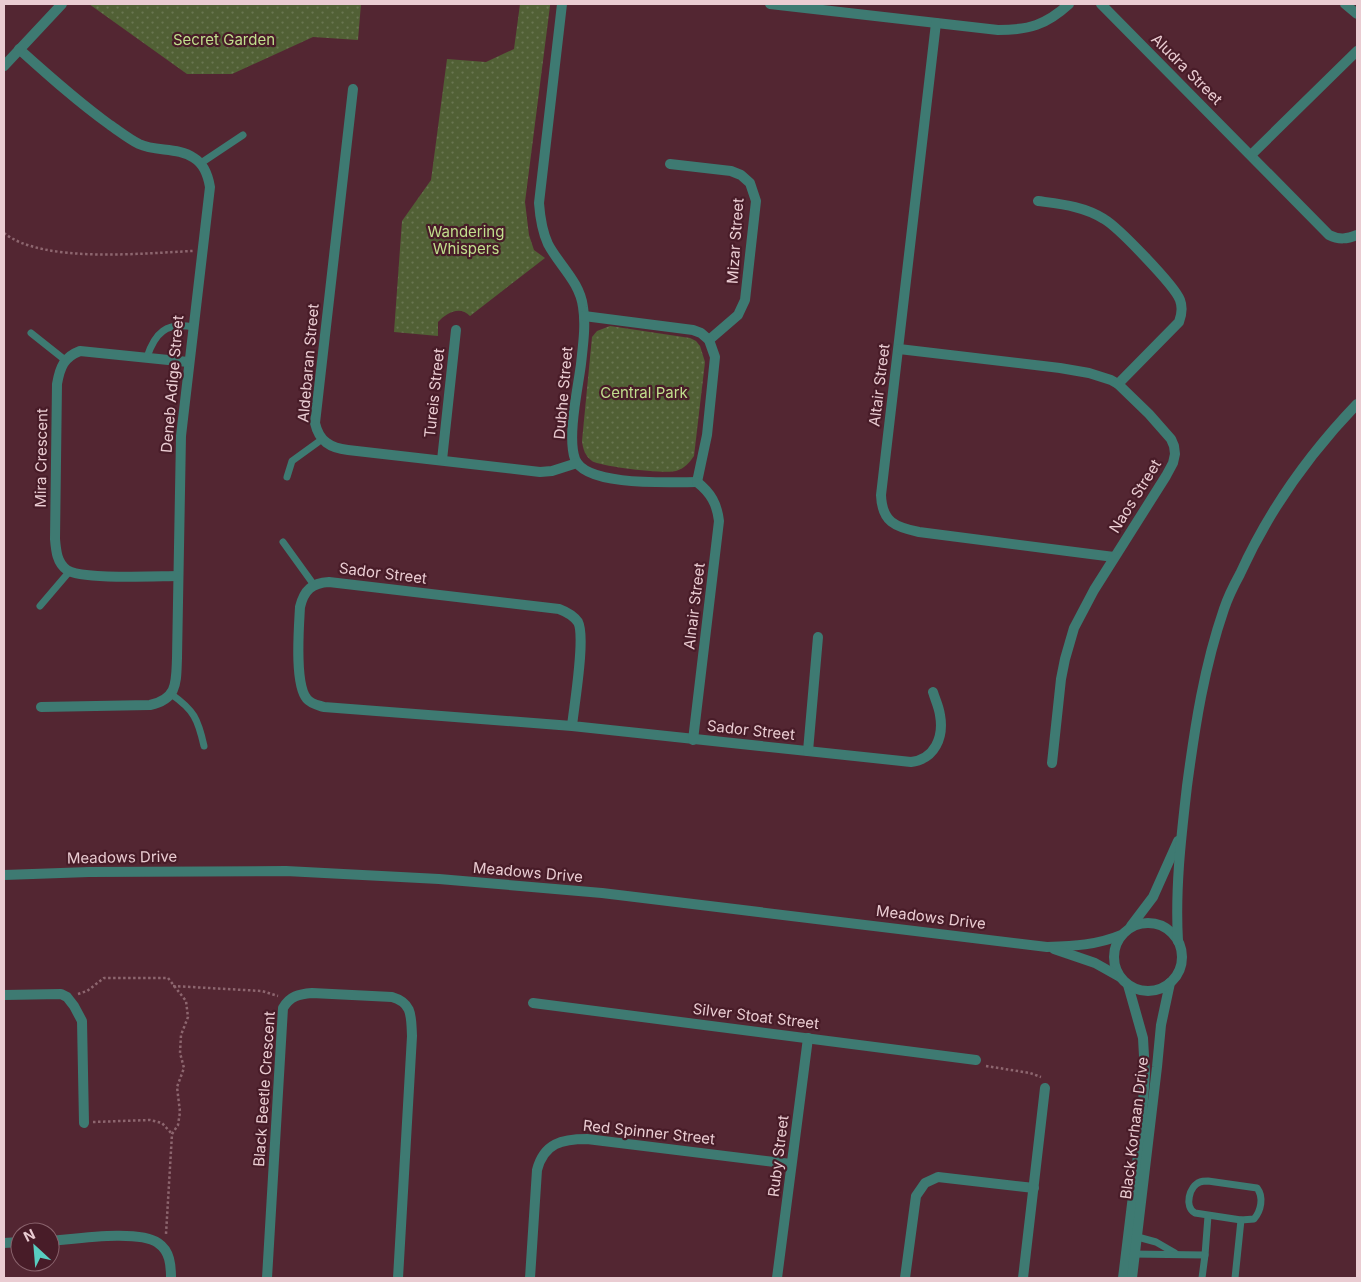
<svg xmlns="http://www.w3.org/2000/svg" width="1361" height="1282" font-family="Inter,sans-serif">
<style>
.park{fill:url(#park-dots)}
.lines{fill:none;stroke-linecap:round;stroke-linejoin:round}
.path{stroke:#8d666f;stroke-width:2.5;stroke-dasharray:2.5 2.5;stroke-linecap:butt}
.service{stroke:#3e7a72;stroke-width:7}
.minor{stroke:#3e7a72;stroke-width:10}
.tertiary{stroke:#3e7a72;stroke-width:10}
.labels{text-anchor:middle;dominant-baseline:central;stroke-width:4.5;stroke-linejoin:round;paint-order:stroke}
.park-label{font-size:15px;fill:#c1df8d;stroke:#481c28}
.street-label{font-size:15px;fill:#eaccd2;stroke:#481c28}
</style>
<defs>
<pattern id="park-dots" width="8" height="8" patternUnits="userSpaceOnUse" patternTransform="scale(1.25)"><rect width="8" height="8" fill="#516035"/><path d="M2 2h.1M6 6h.1" fill="none" stroke="#6a7651" stroke-width="1.8" stroke-linecap="round"/></pattern>
</defs>
<rect width="100%" height="100%" fill="#532632"/>
<!-- park -->
<g class="park">
<polygon points="89,4 361,4 358,40 313,37 232,74 187,74"/>
<path d="M520 4H550V6L525 202 529 235 534 250 545 258 470 316C460 305 446 313 438 322V336L394 332 402 221 431 180 447 59 486 62 514 49Z"/>
<path d="M610 326 690 338 696 341 700 346 705 362 694 456C689 463 685 468 676 471 665 474 602 467 592 461 585 456 583 449 582 441L592 337 597 331Z"/>
</g>
<g class="lines">
<!-- path -->
<g class="path">
<path d="M4 233C43 264 144 253 193 251"/>
<polyline points="173,986 262,991 278,996"/>
<polyline points="78,994 87,991 104,978 168,978 186,1001 188,1017 181,1035 180,1053 184,1068 177,1087 180,1112 178,1125 172,1134 166,1234"/>
<polyline points="986,1066 1030,1073 1041,1077"/>
<polyline points="93,1122 150,1120 162,1123 172,1134"/>
</g>
<!-- service -->
<g class="service">
<polyline points="201,163 243,135"/>
<polyline points="31,333 65,360"/>
<path d="M147 357C155 333 166 322 193 327"/>
<polyline points="287,477 292,461 321,440"/>
<polyline points="283,542 314,585"/>
<polyline points="40,606 69,572"/>
<path d="M171 694C194 710 198 719 204 746"/>
<path d="M1208 1181 1257 1188C1264 1197 1261 1211 1254 1219L1241 1220 1195 1213C1184 1207 1189 1186 1200 1182 1202 1181 1206 1181 1208 1181Z"/>
<polyline points="1134,1236 1156,1242 1175,1253"/>
<polyline points="1131,1254 1205,1255 1208,1216"/>
<polyline points="1202,1278 1205,1255"/>
<polyline points="1235,1278 1241,1220"/>
</g>
<!-- minor -->
<g class="minor">
<path d="M562 4 539 203C540 217 542 231 548 244 559 265 580 282 583 307 586 325 583 345 581 364 578 388 567 437 575 459 585 487 672 482 697 482"/>
<path d="M770 4 998 30C1029 30 1046 25 1069 4"/>
<path d="M1101 4 1329 235C1339 240 1347 239 1357 235"/>
<polyline points="1345,4 1357,14"/>
<path d="M936 23 881 495C882 522 895 527 919 532L1114 557"/>
<path d="M19 49C49 76 78 102 110 125 119 131 129 139 139 144 156 152 178 147 194 158 204 164 208 175 210 187L181 436 177 658C176 682 178 699 150 705L41 707"/>
<polyline points="4,66 62,4"/>
<path d="M353 89 315 423C319 441 330 448 348 450L540 472 552 471 577 463"/>
<polyline points="1251,155 1357,51"/>
<polyline points="670,164 731,171 741,175 750,183 756,201 745,300 738,315 709,340"/>
<path d="M1038 201C1060 204 1084 206 1104 219 1118 227 1175 286 1180 300 1183 308 1182 314 1179 322L1118 384"/>
<polyline points="584,316 693,330 701,333 709,340 715,357 707,435 697,482"/>
<polyline points="899,349 1060,368 1089,373 1111,380 1118,384 1149,414 1171,439 1174,446 1175,454 1173,463 1166,476 1094,590 1074,628 1065,659 1061,679 1052,763"/>
<polyline points="442,460 456,330"/>
<path d="M178 576C158 576 81 580 67 570 57 563 56 551 55 539L57 384C60 367 64 357 80 351L188 362"/>
<path d="M572 726C574 706 586 637 578 622 573 615 567 612 559 609L329 582C312 583 304 590 300 607 299 627 294 684 307 699 311 704 318 705 324 707L572 726 911 762C935 759 944 737 940 715 939 707 935 699 933 692"/>
<path d="M693 740 719 521C717 504 711 493 697 482"/>
<polyline points="808,751 818,637"/>
<polyline points="4,995 61,994 67,997 74,1006 82,1021 84,1123"/>
<polyline points="533,1003 976,1060"/>
<path d="M50 1241C75 1239 139 1229 158 1243 170 1251 171 1265 171 1278"/>
<polyline points="4,1243 20,1242"/>
<path d="M267 1278 283 1008C290 996 299 994 312 993L392 997C413 1003 411 1017 412 1036L398 1278"/>
<path d="M530 1278 537 1170C544 1143 562 1139 587 1139L791 1164"/>
<polyline points="777,1278 808,1038"/>
<polyline points="905,1278 916,1196 925,1183 938,1177 1034,1188"/>
<polyline points="1023,1278 1045,1088"/>
<polyline points="1123,1278 1141,1130 1145,1074 1143,1038 1128,985"/>
<polyline points="1132,1278 1157,1067 1161,1025 1170,983"/>
</g>
<!-- tertiary -->
<g class="tertiary">
<path d="M4 875 89 872 286 871 439 879 602 893 1047 947C1074 946 1097 945 1121 935"/>
<circle cx="1148" cy="957" r="34"/>
<polyline points="1131,926 1153,897 1178,841"/>
<path d="M1178 941C1175 889 1181 838 1187 786 1195 726 1204 667 1224 609 1228 597 1234 585 1240 574 1269 510 1309 454 1357 404"/>
<polyline points="1054,949 1095,963 1120,977"/>
</g>
</g>
<g class="labels">
<!-- park labels -->
<g class="park-label">
<text x="224" y="39">Secret Garden</text>
<text x="466" y="231">Wandering<tspan x="466" dy="17">Whispers</tspan></text>
<text x="644" y="392">Central Park</text>
</g>
<!-- street labels -->
<g class="street-label">
<text transform="translate(1187 69) rotate(45)">Aludra Street</text>
<text transform="translate(735 241) rotate(-86)">Mizar Street</text>
<text transform="translate(308 363) rotate(-85)">Aldebaran Street</text>
<text transform="translate(172 384) rotate(-85)">Deneb Adige Street</text>
<text transform="translate(879 385) rotate(-83)">Altair Street</text>
<text transform="translate(434 393) rotate(-84)">Tureis Street</text>
<text transform="translate(563 393) rotate(-85)">Dubhe Street</text>
<text transform="translate(41 458) rotate(-89)">Mira Crescent</text>
<text transform="translate(1135 496) rotate(-58)">Naos Street</text>
<text transform="translate(383 573) rotate(7)">Sador Street</text>
<text transform="translate(694 606) rotate(-83)">Alnair Street</text>
<text transform="translate(751 730) rotate(6)">Sador Street</text>
<text transform="translate(122 857) rotate(-1)">Meadows Drive</text>
<text transform="translate(528 872) rotate(5)">Meadows Drive</text>
<text transform="translate(931 917) rotate(7)">Meadows Drive</text>
<text transform="translate(756 1016) rotate(7)">Silver Stoat Street</text>
<text transform="translate(264 1089) rotate(-86)">Black Beetle Crescent</text>
<text transform="translate(1134 1128) rotate(-83)">Black Korhaan Drive</text>
<text transform="translate(649 1132) rotate(6)">Red Spinner Street</text>
<text transform="translate(778 1156) rotate(-83)">Ruby Street</text>
</g>
</g>
<!-- border -->
<rect width="1361" height="1282" fill="none" stroke="#eaccd2" stroke-width="10"/>
<!-- north arrow -->
<g transform="translate(35 1247) rotate(334)"><circle r="24" fill="#481c28" stroke="#89626c"/>
<path d="M0-4L9 19L0 12L-9 19Z" fill="#58cec0"/>
<text y="-8" font-size="14" font-weight="bold" text-anchor="middle" fill="#eaccd2">N</text>
</g>
</svg>
